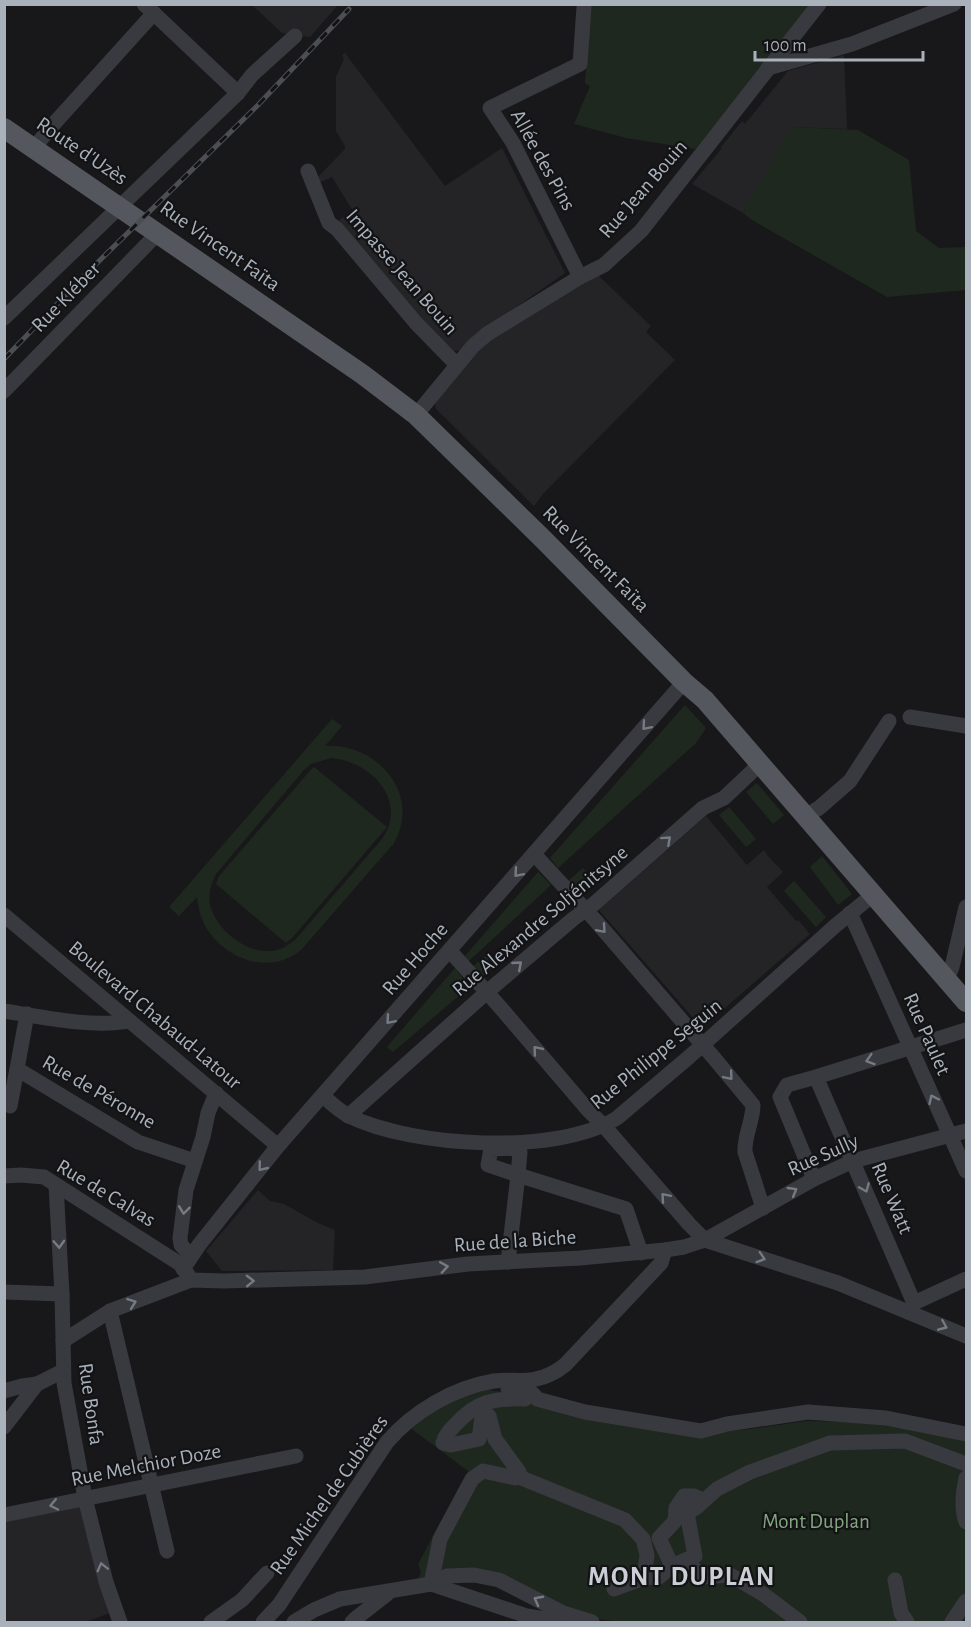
<svg xmlns="http://www.w3.org/2000/svg" width="971" height="1627" font-family="'Alegreya Sans',sans-serif">
<style>
.built{fill:#242427}
.green{fill:#1f281f;fill-rule:evenodd}
.lines{fill:none;stroke-linecap:round;stroke-linejoin:round}
.minor{stroke:#383a3f;stroke-width:15}
.major{stroke:#54585e;stroke-width:20}
.rail-casing{stroke:#4b4f54;stroke-width:5}
.rail{stroke:#131315;stroke-width:3;stroke-dasharray:9;stroke-linecap:butt}
.oneway{stroke:#767b83}
.labels{text-anchor:middle;dominant-baseline:central;stroke-width:4.5;stroke-linejoin:round;paint-order:stroke}
.street-label{font-size:21px;fill:#a9b1bb;stroke:#131315}
.park-label{font-size:21px;fill:#82a77f;stroke:#131315}
.district-label{font-size:27px;font-weight:bold;letter-spacing:1.5px;fill:#cacfd6;stroke:#131315}
</style>
<rect width="100%" height="100%" fill="#18181a"/>
<!-- built -->
<g class="built">
<polygon points="252,5 338,5 310,37 282,33"/>
<polygon points="345,53 445,186 502,148 565,273 476,335 464,350 453,351 415,312 336,222 353,211 332,177 319,183 317,178 345,149 345,146 336,131 336,77 344,59 342,55"/>
<polygon points="844,55 847,129 793,127 790,130 743,213 692,184 722,148 721,147 742,121 745,124 788,71"/>
<polygon points="598,275 651,326 646,332 675,360 543,494 534,506 436,409 435,404 446,386 487,341"/>
<polygon points="706,816 747,865 764,850 767,855 783,872 767,887 796,921 798,920 810,934 702,1028 599,910"/>
<polygon points="258,1190 270,1201 284,1204 318,1223 335,1230 333,1270 222,1271 206,1251"/>
<polygon points="80,1507 110,1613 85,1622 5,1622 5,1522"/>
</g>
<!-- green -->
<g class="green">
<polygon points="587,5 814,5 695,149 626,138 574,124 590,86 585,83 590,17"/>
<polygon points="793,127 858,130 909,160 916,231 939,248 966,247 966,290 887,297 752,220 743,213 789,130"/>
<polygon points="685,705 706,728 696,743 558,868 550,858"/>
<path d="M332 719 342 726 325 746C377 743 422 794 394 843L302 949C270 977 223 959 204 924 200 915 198 906 197 897L179 916 169 907ZM331 758C370 761 409 800 382 839L295 940C287 946 280 951 270 951 245 953 216 929 210 905 208 894 211 884 216 874L304 770 311 764Z"/>
<polygon points="314,767 387,827 292,938 286,943 216,884 219,876 308,773"/>
<polygon points="757,783 784,815 773,824 746,792"/>
<polygon points="729,807 756,839 746,847 719,815"/>
<polygon points="822,856 852,894 838,905 810,867"/>
<polygon points="583,868 593,880 578,892 568,881"/>
<polygon points="538,872 551,885 468,962 464,957"/>
<polygon points="794,881 826,917 816,927 784,891"/>
<polygon points="489,953 498,964 482,977 472,967"/>
<polygon points="455,968 469,987 393,1052 387,1047"/>
<polygon points="488,1390 528,1395 717,1432 742,1430 807,1421 879,1422 966,1437 966,1622 622,1622 590,1618 508,1579 418,1580 421,1572 418,1564 468,1471 409,1427 452,1399"/>
</g>
<g class="lines">
<!-- minor -->
<g class="minor">
<polyline points="144,4 238,93"/>
<polyline points="768,68 852,44 954,4"/>
<polyline points="34,148 51,127 154,13"/>
<polyline points="308,171 329,223 337,229 416,323 457,365"/>
<polyline points="580,277 513,143 490,108 580,64 584,7"/>
<polyline points="4,318 238,93 252,75 295,36"/>
<polyline points="4,391 158,233"/>
<polyline points="416,415 473,346 487,334 580,277 604,265 641,231 819,4"/>
<polyline points="910,717 966,726"/>
<polyline points="806,816 819,808 850,781 889,721"/>
<path d="M534 854 595 920 714 1058 753 1105C753 1121 744 1136 745 1152L763 1208"/>
<polyline points="850,913 966,1171"/>
<polyline points="4,915 278,1146"/>
<polyline points="450,951 500,1007 588,1110 604,1126 689,1224 705,1240 838,1283 966,1336"/>
<polyline points="947,979 952,967 966,907"/>
<path d="M4 1011C41 1017 93 1028 129 1021"/>
<polyline points="27,1014 17,1069 138,1142 195,1161"/>
<polyline points="816,1077 914,1303"/>
<path d="M323 1096C331 1103 339 1111 349 1116 412 1147 556 1156 617 1118L689 1057 835 926 874 894"/>
<polyline points="10,1106 17,1069"/>
<polyline points="348,1116 487,992 573,919 594,904 703,808 724,798 761,763"/>
<polygon points="518,1148 520,1152 518,1175 488,1165 491,1149"/>
<polyline points="4,1176 21,1175 44,1177 180,1264 188,1275"/>
<polyline points="814,1179 780,1097 787,1085 816,1077 966,1030"/>
<polyline points="56,1185 62,1294 64,1383 85,1498 106,1582 120,1622"/>
<polyline points="191,1256 181,1245 180,1238 186,1190 203,1137 208,1113 216,1093"/>
<polyline points="508,1262 518,1175 626,1209 641,1253"/>
<polyline points="183,1269 199,1245 278,1146 684,682"/>
<polyline points="4,1292 62,1294"/>
<polyline points="110,1311 167,1551"/>
<polyline points="908,1312 914,1303 966,1279"/>
<polyline points="63,1341 110,1311 191,1280 224,1281 365,1277 468,1264 580,1258 665,1250 684,1247 705,1240 814,1179 853,1161 966,1131"/>
<path d="M508 1389C519 1390 531 1388 537 1399L585 1412 701 1431 727 1424 808 1412 886 1418 966 1434"/>
<polyline points="4,1391 22,1386 37,1384"/>
<polyline points="4,1427 37,1384 63,1371"/>
<polyline points="519,1477 625,1520 643,1539 647,1555 644,1578"/>
<path d="M966 1478C963 1492 961 1509 966 1522"/>
<polyline points="4,1515 296,1456"/>
<polyline points="685,1560 703,1577 730,1575 763,1594 800,1622"/>
<polyline points="672,1566 659,1538 675,1521 676,1508 684,1496 694,1496 703,1500"/>
<polyline points="895,1580 901,1613 907,1622"/>
<path d="M431 1584 440 1539 472 1479 483 1471 515 1478 519 1477V1472L495 1439 489 1416 486 1415 482 1417 479 1439 451 1445 443 1443C445 1435 450 1430 456 1424 477 1401 495 1398 525 1399"/>
<polyline points="431,1584 527,1616 564,1622"/>
<polyline points="614,1589 644,1578 659,1577 672,1566 695,1556 687,1513 697,1507 717,1489 750,1472 830,1443 905,1441 966,1464"/>
<polyline points="211,1622 242,1600 267,1573"/>
<path d="M263 1622 279 1605 387 1442C414 1411 453 1388 494 1381 508 1379 522 1382 536 1379 547 1377 556 1372 565 1365L661 1263 665 1250"/>
<polyline points="294,1622 314,1610 340,1599 431,1584 447,1576 474,1575 499,1580 563,1613 592,1622"/>
<polyline points="352,1622 355,1619 387,1594"/>
<polyline points="952,1622 966,1601"/>
</g>
<!-- major -->
<polyline class="major" points="4,128 362,374 416,415 543,539 684,682 705,700 966,1002"/>
<defs>
<polyline id="rail" points="4,359 93,267 258,105 349,9"/>
</defs>
<!-- rail casing -->
<use href="#rail" class="rail-casing"/>
<!-- rail -->
<use href="#rail" class="rail"/>
</g>
<!-- one-way arrows -->
<defs><path id="oneway-chevron" d="M-2-3.5L2.5 0L-2 3.5" fill="none" stroke-width="1.6" stroke-linecap="round" stroke-linejoin="round" transform="scale(1.5)"/></defs>
<g class="oneway">
<use href="#oneway-chevron" transform="translate(646 726) rotate(131)"/>
<use href="#oneway-chevron" transform="translate(667 840) rotate(-42)"/>
<use href="#oneway-chevron" transform="translate(518 873) rotate(131)"/>
<use href="#oneway-chevron" transform="translate(602 929) rotate(49)"/>
<use href="#oneway-chevron" transform="translate(518 965) rotate(-41)"/>
<use href="#oneway-chevron" transform="translate(390 1020) rotate(131)"/>
<use href="#oneway-chevron" transform="translate(537 1050) rotate(-130)"/>
<use href="#oneway-chevron" transform="translate(870 1060) rotate(163)"/>
<use href="#oneway-chevron" transform="translate(729 1076) rotate(50)"/>
<use href="#oneway-chevron" transform="translate(933 1099) rotate(-115)"/>
<use href="#oneway-chevron" transform="translate(262 1167) rotate(129)"/>
<use href="#oneway-chevron" transform="translate(865 1188) rotate(67)"/>
<use href="#oneway-chevron" transform="translate(793 1191) rotate(-30)"/>
<use href="#oneway-chevron" transform="translate(665 1197) rotate(-131)"/>
<use href="#oneway-chevron" transform="translate(184 1210) rotate(97)"/>
<use href="#oneway-chevron" transform="translate(59 1244) rotate(87)"/>
<use href="#oneway-chevron" transform="translate(761 1258) rotate(18)"/>
<use href="#oneway-chevron" transform="translate(444 1267) rotate(-9)"/>
<use href="#oneway-chevron" transform="translate(250 1281) rotate(-1)"/>
<use href="#oneway-chevron" transform="translate(132 1303) rotate(-20)"/>
<use href="#oneway-chevron" transform="translate(943 1326) rotate(23)"/>
<use href="#oneway-chevron" transform="translate(54 1505) rotate(168)"/>
<use href="#oneway-chevron" transform="translate(102 1567) rotate(-104)"/>
<use href="#oneway-chevron" transform="translate(538 1600) rotate(-152)"/>
</g>
<g class="labels">
<!-- street labels -->
<g class="street-label">
<text transform="translate(82 151) rotate(34)">Route d'Uzès</text>
<text transform="translate(543 160) rotate(61)">Allée des Pins</text>
<text transform="translate(643 189) rotate(-49)">Rue Jean Bouin</text>
<text transform="translate(220 246) rotate(35)">Rue Vincent Faïta</text>
<text transform="translate(402 272) rotate(49)">Impasse Jean Bouin</text>
<text transform="translate(66 297) rotate(-46)">Rue Kléber</text>
<text transform="translate(596 559) rotate(45)">Rue Vincent Faïta</text>
<text transform="translate(540 921) rotate(-40)">Rue Alexandre Soljénitsyne</text>
<text transform="translate(415 959) rotate(-49)">Rue Hoche</text>
<text transform="translate(155 1015) rotate(40)">Boulevard Chabaud-Latour</text>
<text transform="translate(927 1034) rotate(66)">Rue Paulet</text>
<text transform="translate(656 1054) rotate(-39)">Rue Philippe Seguin</text>
<text transform="translate(99 1092) rotate(30)">Rue de Péronne</text>
<text transform="translate(823 1155) rotate(-24)">Rue Sully</text>
<text transform="translate(106 1193) rotate(31)">Rue de Calvas</text>
<text transform="translate(892 1198) rotate(67)">Rue Watt</text>
<text transform="translate(515 1241) rotate(-4)">Rue de la Biche</text>
<text transform="translate(91 1404) rotate(82)">Rue Bonfa</text>
<text transform="translate(146 1465) rotate(-11)">Rue Melchior Doze</text>
<text transform="translate(329 1495) rotate(-55)">Rue Michel de Cubières</text>
</g>
<!-- park labels -->
<g class="park-label">
<text x="816" y="1521">Mont Duplan</text>
</g>
<!-- district labels -->
<g class="district-label">
<text x="682" y="1576">MONT DUPLAN</text>
</g>
</g>
<!-- border -->
<rect width="971" height="1627" fill="none" stroke="#a9b1bb" stroke-width="12"/>
<!-- scale -->
<path d="M755 51v9h168v-9" fill="none" stroke="#a9b1bb" stroke-width="3"/>
<text x="764" y="51" font-size="18" fill="#a9b1bb" stroke="#131315" stroke-width="4.5" paint-order="stroke">100 m</text>
</svg>
